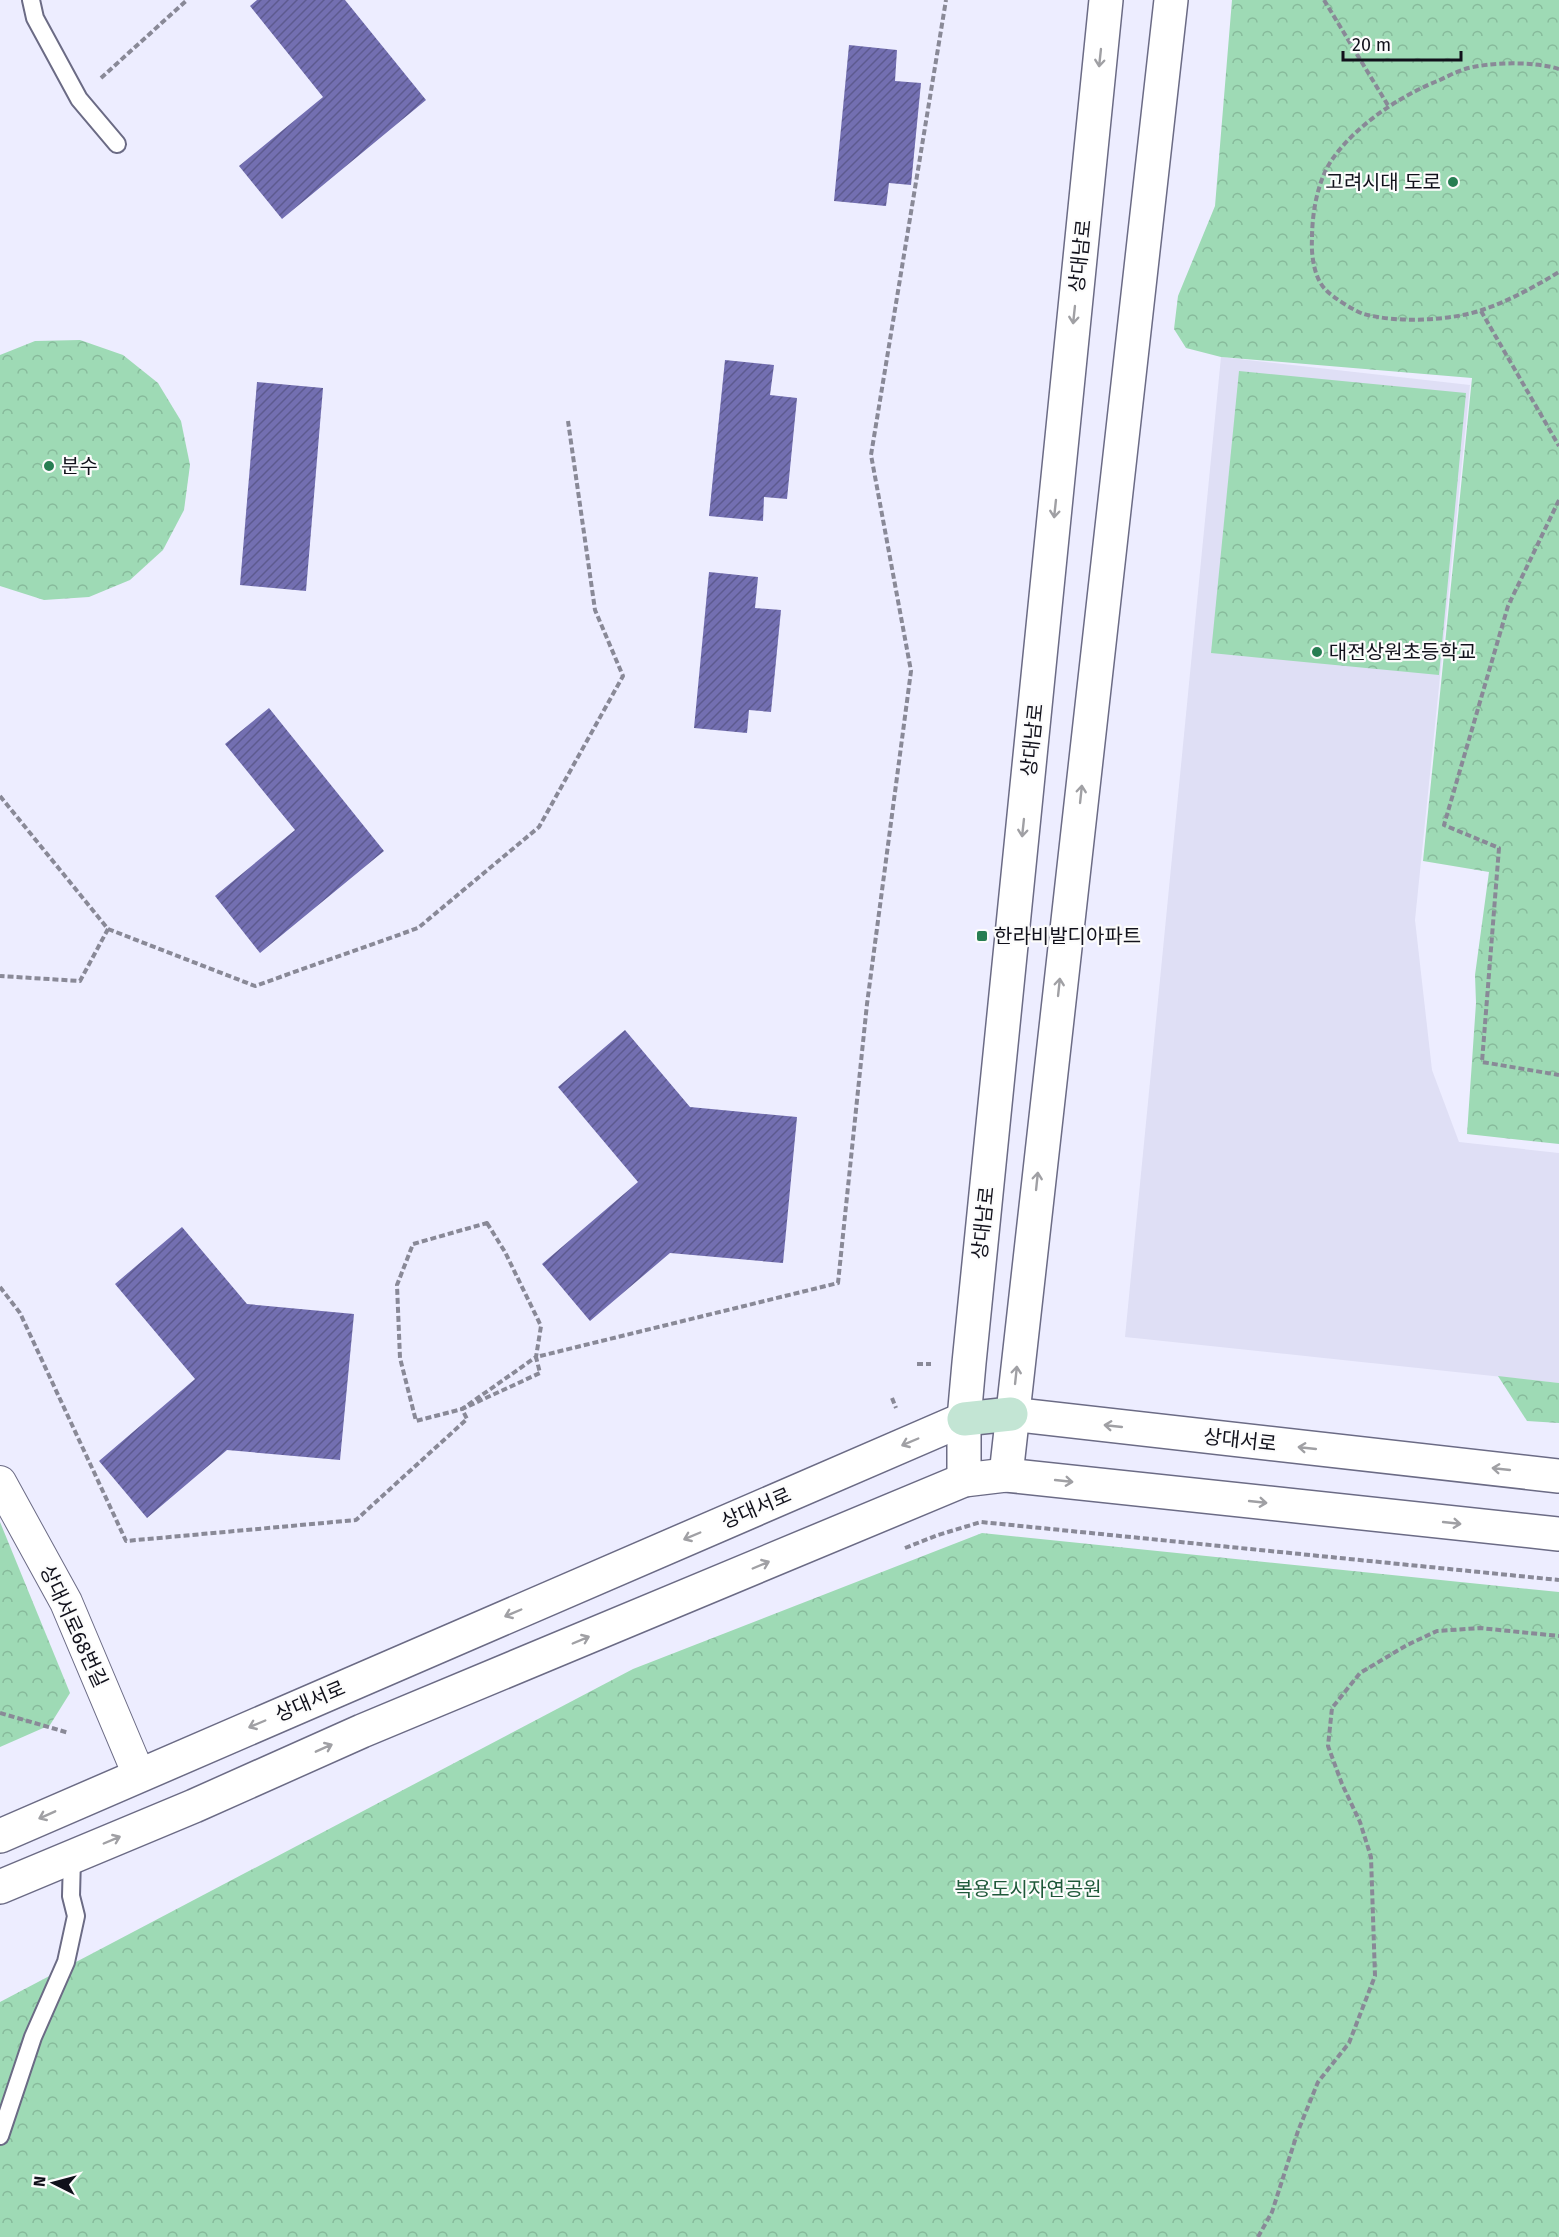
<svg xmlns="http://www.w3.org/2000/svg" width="1559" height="2237" font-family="'Fira Sans','Noto Sans KR',sans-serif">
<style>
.built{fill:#dfdff5}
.park{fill:url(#park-crowns)}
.building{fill:url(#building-hatch)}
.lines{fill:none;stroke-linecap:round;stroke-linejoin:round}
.service-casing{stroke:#6b6b85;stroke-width:20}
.minor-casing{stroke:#6b6b85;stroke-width:34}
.tertiary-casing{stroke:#6b6b85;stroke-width:36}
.secondary-casing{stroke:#6b6b85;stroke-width:36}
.path{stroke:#898997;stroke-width:4;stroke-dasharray:6 3;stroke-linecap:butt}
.service{stroke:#fff;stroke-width:16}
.minor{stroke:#fff;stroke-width:32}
.tertiary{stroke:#fff;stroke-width:33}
.secondary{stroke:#c3e5d4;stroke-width:33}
.oneway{stroke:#a0a0a4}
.poi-dot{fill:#277e52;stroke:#fcfcfc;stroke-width:2}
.labels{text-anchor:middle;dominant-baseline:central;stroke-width:4.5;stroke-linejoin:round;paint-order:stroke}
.poi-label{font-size:20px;fill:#11111b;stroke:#fcfcfc;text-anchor:start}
.street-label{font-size:20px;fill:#11111b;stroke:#fcfcfc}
.park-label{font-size:20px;fill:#1e5839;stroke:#fcfcfc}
</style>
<defs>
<pattern id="park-crowns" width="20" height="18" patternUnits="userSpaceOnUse" patternTransform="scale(1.5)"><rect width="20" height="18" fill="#9edab5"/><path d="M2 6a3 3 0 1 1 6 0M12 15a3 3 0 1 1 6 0" fill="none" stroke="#87ba9b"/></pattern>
<pattern id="building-hatch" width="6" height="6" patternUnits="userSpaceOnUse" patternTransform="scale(1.5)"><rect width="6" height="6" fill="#736fb1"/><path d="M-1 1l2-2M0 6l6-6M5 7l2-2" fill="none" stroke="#5d5a8f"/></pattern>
</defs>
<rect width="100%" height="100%" fill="#ededff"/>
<!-- built -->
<polygon class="built" points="1221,357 1470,385 1415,920 1432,1070 1459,1142 1559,1153 1559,1383 1125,1337"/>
<!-- park -->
<g class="park">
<polygon points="1232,0 1559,0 1559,1144 1467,1134 1476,1003 1475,975 1489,872 1423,861 1472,378 1221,357 1186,348 1174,329 1178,296 1215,206"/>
<polygon points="80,340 123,355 158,383 181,421 190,465 184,510 163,550 130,580 89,597 44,600 0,586 0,355 35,341"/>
<polygon points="1239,371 1466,393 1439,675 1211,653"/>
<polygon points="1498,1376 1559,1383 1559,1423 1527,1421"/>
<polygon points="0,1522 70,1693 50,1725 0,1747"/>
<polygon points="982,1533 1559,1592 1559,2237 0,2237 0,2002 633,1669"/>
</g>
<!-- building -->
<g class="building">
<polygon points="257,0 345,0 426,100 282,219 239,166 323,97 250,6"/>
<polygon points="849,45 897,50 895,81 921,83 911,185 889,183 886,206 834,201"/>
<polygon points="725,360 774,365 770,395 797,398 787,499 764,497 763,521 709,516"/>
<polygon points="257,382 323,388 306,591 240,585"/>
<polygon points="709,572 758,577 755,608 781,610 771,712 749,710 747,733 694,728"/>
<polygon points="269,708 384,851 260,953 215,896 295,830 225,744"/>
<polygon points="625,1030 690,1107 797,1117 783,1263 670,1253 590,1321 542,1264 638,1182 558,1087"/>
<polygon points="182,1227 247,1304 354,1314 340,1460 227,1450 147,1518 99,1461 195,1379 115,1284"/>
</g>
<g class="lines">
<defs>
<g id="service">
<polyline points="31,0 35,18 79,99 117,144"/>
<polyline points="0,2136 33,2037 66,1962 76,1916 71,1896 72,1857"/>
</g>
<polyline id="minor" points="0,1482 66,1602 139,1775"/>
<g id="tertiary">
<polyline points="1011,1414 1559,1476"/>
<polyline points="1006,1475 1171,0"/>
<polyline points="964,1480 964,1419 969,1363 1106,0"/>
<polyline points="0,1836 964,1419"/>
<polyline points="0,1887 194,1806 362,1731 964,1480 1006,1475 1559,1534"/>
</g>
<polyline id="secondary" points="964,1419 1011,1414"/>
</defs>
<!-- service casing -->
<use href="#service" class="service-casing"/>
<!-- minor casing -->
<use href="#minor" class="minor-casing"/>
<!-- tertiary casing -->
<use href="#tertiary" class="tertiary-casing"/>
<!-- secondary casing -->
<use href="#secondary" class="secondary-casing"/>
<!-- path -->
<g class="path">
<polyline points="1324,0 1389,107"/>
<path d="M1559 69C1534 61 1489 62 1465 69 1455 72 1445 78 1435 82 1397 98 1355 126 1331 161 1317 183 1312 214 1312 239 1311 254 1314 279 1326 290 1332 297 1356 312 1364 314 1396 323 1450 321 1482 310 1509 301 1534 287 1559 272"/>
<polyline points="101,78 187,0"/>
<polyline points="1481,311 1559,446"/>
<polyline points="1559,500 1508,606 1444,825 1499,848 1482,1062 1559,1075"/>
<polyline points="0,796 108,929 80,981 0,976"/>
<polyline points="108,929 255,986 418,928 539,827 623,676 595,610 568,421"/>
<polygon points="487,1223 505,1252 541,1326 536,1357 462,1409 416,1421 400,1358 397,1285 413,1244"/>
<polyline points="0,1287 20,1313 126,1541 356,1520 467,1419 462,1409 540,1373 536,1357 838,1283 867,1004 911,671 871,455 946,0"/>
<polyline points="917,1364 931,1364"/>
<polyline points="892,1398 896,1408"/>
<polyline points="905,1548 938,1535 981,1522 1559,1580"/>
<polyline points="0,1713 69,1733"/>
<polyline points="1258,2237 1272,2212 1298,2131 1318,2082 1349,2043 1375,1976 1371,1857 1360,1822 1342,1784 1328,1746 1332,1708 1360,1673 1407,1645 1437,1631 1480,1628 1559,1636"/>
</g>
<!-- service -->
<use href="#service" class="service"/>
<!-- minor -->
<use href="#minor" class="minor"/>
<!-- tertiary -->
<use href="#tertiary" class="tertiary"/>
<!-- secondary -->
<use href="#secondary" class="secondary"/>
</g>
<!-- one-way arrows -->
<defs><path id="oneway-shaft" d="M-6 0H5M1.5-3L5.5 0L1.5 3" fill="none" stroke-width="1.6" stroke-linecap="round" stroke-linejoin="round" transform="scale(1.5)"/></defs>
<g class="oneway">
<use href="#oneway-shaft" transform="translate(1100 58) rotate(96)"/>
<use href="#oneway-shaft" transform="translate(1074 315) rotate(96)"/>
<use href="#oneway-shaft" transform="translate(1055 509) rotate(96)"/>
<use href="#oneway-shaft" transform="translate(1081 794) rotate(-84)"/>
<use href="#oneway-shaft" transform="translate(1023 828) rotate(96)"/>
<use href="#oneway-shaft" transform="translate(1059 987) rotate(-84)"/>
<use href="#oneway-shaft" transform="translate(1037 1181) rotate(-84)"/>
<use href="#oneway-shaft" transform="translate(1016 1375) rotate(-84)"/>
<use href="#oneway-shaft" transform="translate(1113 1426) rotate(-174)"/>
<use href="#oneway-shaft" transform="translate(910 1442) rotate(157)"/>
<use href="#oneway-shaft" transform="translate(1307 1448) rotate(-174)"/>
<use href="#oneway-shaft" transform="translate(1501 1469) rotate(-174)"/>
<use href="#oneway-shaft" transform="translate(1064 1481) rotate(6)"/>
<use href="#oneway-shaft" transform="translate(1258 1502) rotate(6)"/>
<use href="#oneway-shaft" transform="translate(1452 1523) rotate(6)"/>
<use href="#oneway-shaft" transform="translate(692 1536) rotate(157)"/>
<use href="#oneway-shaft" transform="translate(761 1565) rotate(-23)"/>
<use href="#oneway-shaft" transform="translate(513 1613) rotate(157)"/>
<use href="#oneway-shaft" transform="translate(581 1640) rotate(-23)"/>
<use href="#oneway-shaft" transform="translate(257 1724) rotate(157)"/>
<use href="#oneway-shaft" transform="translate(324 1748) rotate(-24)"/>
<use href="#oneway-shaft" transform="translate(47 1815) rotate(156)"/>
<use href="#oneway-shaft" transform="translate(112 1840) rotate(-23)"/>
</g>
<!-- markers -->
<g class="poi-dot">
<circle cx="1453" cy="182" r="6"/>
<circle cx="49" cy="466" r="6"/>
<circle cx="1317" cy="652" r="6"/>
<rect x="976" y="930" width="12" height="12" rx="3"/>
</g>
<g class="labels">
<!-- poi labels -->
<g class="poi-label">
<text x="1441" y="182" text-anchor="end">고려시대 도로</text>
<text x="61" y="466">분수</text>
<text x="1329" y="652">대전상원초등학교</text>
<text x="994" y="936">한라비발디아파트</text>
</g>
<!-- street labels -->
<g class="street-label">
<text transform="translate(1080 256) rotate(-84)">상대남로</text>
<text transform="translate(1032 740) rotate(-84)">상대남로</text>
<text transform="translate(983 1223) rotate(-84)">상대남로</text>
<text transform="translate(1240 1440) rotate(6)">상대서로</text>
<text transform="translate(756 1508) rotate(-23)">상대서로</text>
<text transform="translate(74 1626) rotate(65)">상대서로68번길</text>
<text transform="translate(310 1701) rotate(-23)">상대서로</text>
</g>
<!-- park labels -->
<g class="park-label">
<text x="1028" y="1889">복용도시자연공원</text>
</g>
</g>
<!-- north arrow -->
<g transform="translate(54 2183) rotate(276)" stroke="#fcfcfc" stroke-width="4.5" paint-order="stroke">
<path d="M0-4.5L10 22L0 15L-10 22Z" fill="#11111b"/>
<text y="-9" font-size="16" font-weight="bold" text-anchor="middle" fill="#11111b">N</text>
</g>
<!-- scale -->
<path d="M1343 51v9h118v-9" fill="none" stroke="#11111b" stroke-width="3"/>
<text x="1352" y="51" font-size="18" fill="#11111b" stroke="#fcfcfc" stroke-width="4.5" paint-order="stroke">20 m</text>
</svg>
